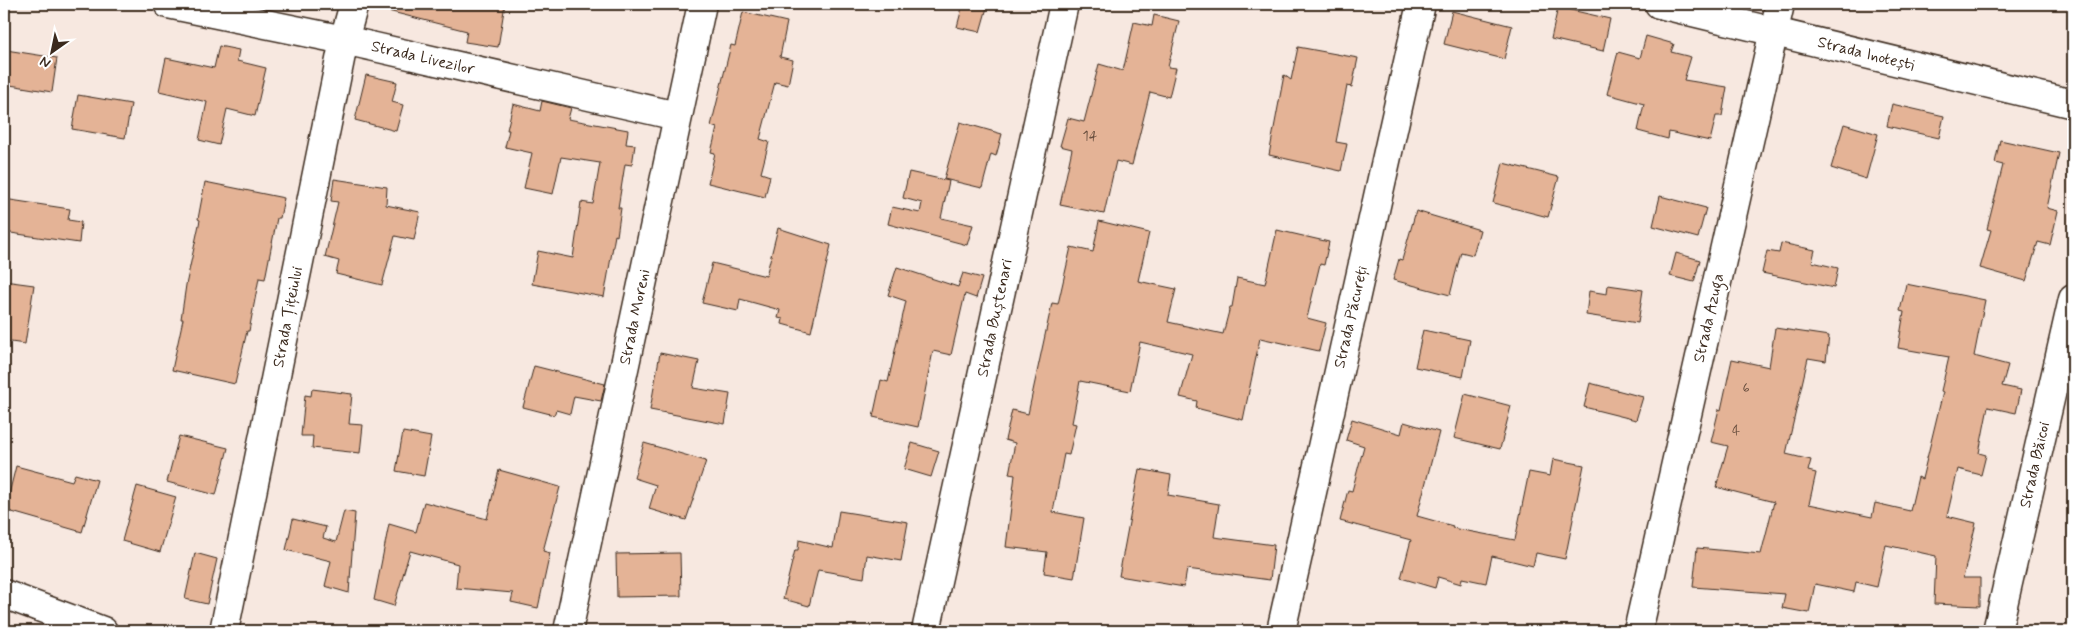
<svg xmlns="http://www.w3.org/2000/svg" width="2077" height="635" font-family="Mynerve,sans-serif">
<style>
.building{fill:#e4b396;stroke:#3b2a1e}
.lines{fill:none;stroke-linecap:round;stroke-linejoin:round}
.street-casing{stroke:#3b2a1e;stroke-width:31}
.secondary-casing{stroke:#3b2a1e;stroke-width:31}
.street{stroke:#fff;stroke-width:28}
.secondary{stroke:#fff;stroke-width:28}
.labels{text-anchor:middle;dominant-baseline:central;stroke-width:4.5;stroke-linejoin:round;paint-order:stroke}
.number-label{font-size:14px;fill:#654c3c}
.street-label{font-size:16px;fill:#3b2a1e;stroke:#fff}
</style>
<rect width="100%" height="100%" fill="#f7e8e0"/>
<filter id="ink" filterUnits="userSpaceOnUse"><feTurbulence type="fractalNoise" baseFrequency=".02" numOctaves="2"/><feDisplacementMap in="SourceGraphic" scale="10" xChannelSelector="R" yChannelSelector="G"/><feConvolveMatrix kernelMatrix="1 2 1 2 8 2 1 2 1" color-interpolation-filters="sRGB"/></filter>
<g filter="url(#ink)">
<!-- building -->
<g class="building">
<polygon points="389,4 505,4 498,47 465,42 467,31 388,11"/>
<polygon points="963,4 988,4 980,32 957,27"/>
<polygon points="1558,7 1610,19 1603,51 1551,39"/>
<polygon points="1452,11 1512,26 1504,59 1444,44"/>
<polygon points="743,12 787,22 780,57 793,60 788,85 775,82 760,139 769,142 761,173 770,176 765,197 708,183 715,153 711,152 717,128 711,126 731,45 735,46"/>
<polygon points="1154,15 1179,21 1168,67 1176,68 1169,97 1150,92 1132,165 1116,161 1104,214 1060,205 1072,149 1060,146 1068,118 1084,122 1099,64 1123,71 1134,22 1152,26"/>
<polygon points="1646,36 1674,44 1671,52 1691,57 1684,80 1727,87 1722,116 1716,116 1710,141 1669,132 1668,139 1638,131 1644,104 1607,94 1618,52 1640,58"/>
<polygon points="219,46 239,50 237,61 266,68 255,116 227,109 219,145 199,140 207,102 159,91 166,58 214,68"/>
<polygon points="1298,47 1358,58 1352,87 1347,86 1336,142 1347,144 1341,171 1269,155 1284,75 1291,80"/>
<polygon points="6,50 57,58 52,92 4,84"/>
<polygon points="366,75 397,82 392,102 403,105 396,131 355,120"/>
<polygon points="78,95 131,104 125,138 72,129"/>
<polygon points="542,101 571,108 568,119 628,130 626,144 635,145 632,165 625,164 618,208 621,208 617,236 615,235 604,297 532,284 538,251 573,258 581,202 593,204 600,163 561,157 553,194 524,188 532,153 505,147 509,130 507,130 513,104 540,111"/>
<polygon points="1892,104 1944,116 1939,138 1887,126"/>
<polygon points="960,122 1002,134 996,156 991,154 982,188 944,179"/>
<polygon points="1844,124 1878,134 1866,179 1831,168"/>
<polygon points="2000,140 2059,153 2047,208 2058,211 2050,245 2038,242 2026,281 1980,268 1991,230 1987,229 2003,165 1995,163"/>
<polygon points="1503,163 1559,177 1548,217 1493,203"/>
<polygon points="909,172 949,181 941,218 973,225 967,245 888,224 892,207 920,213 922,203 903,198"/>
<polygon points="334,179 387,187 386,205 420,212 414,240 395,236 382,285 336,274 339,261 325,257 338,202 331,201"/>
<polygon points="205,182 284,198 280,218 277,218 265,279 259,278 249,331 247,331 235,384 172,370 183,319 181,319 186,285 200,220 198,219"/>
<polygon points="1660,196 1706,208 1698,238 1653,226"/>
<polygon points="4,199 70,209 68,220 81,222 79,243 4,232"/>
<polygon points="1416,211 1480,230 1473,255 1461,252 1450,295 1393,280 1399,259 1402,260"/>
<polygon points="1099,221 1149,233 1138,281 1176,289 1168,322 1223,334 1230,307 1232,307 1237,278 1265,284 1277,230 1329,242 1324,265 1320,264 1307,318 1326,323 1319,351 1260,338 1243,420 1196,408 1197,401 1180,397 1192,354 1140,342 1130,391 1080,381 1072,423 1076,424 1069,455 1064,454 1053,512 1084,518 1074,578 1044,573 1047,552 1006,547 1015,475 1009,474 1015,443 1005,440 1012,410 1028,414 1052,303 1058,304 1071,247 1093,252"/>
<polygon points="778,228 831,245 811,332 782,324 783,319 778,318 780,310 740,299 738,311 702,303 712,263 766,276"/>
<polygon points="1781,243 1815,250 1812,262 1838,268 1834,288 1762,273 1767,251 1779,253"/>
<polygon points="1676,253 1700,260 1694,282 1670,276"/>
<polygon points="897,267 958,287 963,273 982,278 976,298 965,294 951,355 933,351 918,427 873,417 881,380 888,382 906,301 888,295"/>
<polygon points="4,281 34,285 25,344 4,341"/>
<polygon points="1906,284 1985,300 1974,356 2008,365 2002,386 2021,390 2016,413 1988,407 1979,453 1986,455 1981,475 1958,469 1947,516 1976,523 1963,578 1980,578 1980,606 1934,604 1936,556 1886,545 1877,587 1856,582 1854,592 1815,584 1809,613 1782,608 1785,594 1693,587 1697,548 1761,554 1774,502 1716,487 1728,446 1711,442 1719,409 1721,410 1732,359 1769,367 1775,328 1829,336 1826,361 1808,358 1786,454 1811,460 1808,471 1816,473 1809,504 1872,517 1875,503 1910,511 1918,477 1922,479 1943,392 1941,391 1949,357 1898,348 1904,312 1900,311"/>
<polygon points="1608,285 1643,290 1638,323 1586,315 1589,291 1607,294"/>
<polygon points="1423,330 1470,340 1463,377 1415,367"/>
<polygon points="660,353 699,361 693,388 730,394 725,424 650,410"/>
<polygon points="534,366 605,384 601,401 574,396 570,414 556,410 554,415 523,407"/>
<polygon points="1590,383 1643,397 1636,420 1584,407"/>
<polygon points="312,389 352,394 349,424 363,425 360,453 312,448 313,436 301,436 305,395 311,396"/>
<polygon points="1465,394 1511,406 1500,449 1454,438"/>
<polygon points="1352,419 1401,434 1404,422 1439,432 1417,516 1453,526 1452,528 1515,540 1529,472 1550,476 1553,459 1584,465 1565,559 1536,553 1533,566 1492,556 1486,583 1462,578 1461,584 1438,577 1435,588 1401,578 1411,540 1340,521 1348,490 1352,491 1364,446 1346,440"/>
<polygon points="403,432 431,437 424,476 396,471"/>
<polygon points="179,436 228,448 216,495 167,482"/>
<polygon points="644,443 706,461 686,520 649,509 656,485 634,478"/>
<polygon points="912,443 939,451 931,477 904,469"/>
<polygon points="16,466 72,481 75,474 97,480 82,532 5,510"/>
<polygon points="1139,469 1171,475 1168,495 1219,504 1214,537 1274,545 1270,580 1187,569 1184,587 1119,576"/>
<polygon points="499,470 560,487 543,551 550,553 538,608 511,602 513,593 456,588 458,564 410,551 394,606 374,600 389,524 416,532 424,502 487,519"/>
<polygon points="137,486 176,497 160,552 122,541"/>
<polygon points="344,511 355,513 349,593 325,586 331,561 286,550 293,519 326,527 323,538 336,542"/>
<polygon points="839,511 908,522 901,561 867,555 864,578 818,570 809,606 783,599 795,550 798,550 799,540 833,548"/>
<polygon points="195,553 217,559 207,604 185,599"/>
<polygon points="680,553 681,596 617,597 616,554"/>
</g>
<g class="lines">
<defs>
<g id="street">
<polyline points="168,4 344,40 677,116"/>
<polyline points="1659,4 2073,104"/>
<polyline points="224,631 344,40 354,4"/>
<polyline points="568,631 702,4"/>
<polyline points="926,631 1064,4"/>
<polyline points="1281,631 1421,4"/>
<polyline points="1638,631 1780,4"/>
<polyline points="1997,631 2073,299"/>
</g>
<polyline id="secondary" points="4,594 103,631"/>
</defs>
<!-- street casing -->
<use href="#street" class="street-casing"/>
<!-- secondary casing -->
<use href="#secondary" class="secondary-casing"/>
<!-- street -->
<use href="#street" class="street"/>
<!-- secondary -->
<use href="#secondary" class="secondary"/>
</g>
</g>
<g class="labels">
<!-- number labels -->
<g class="number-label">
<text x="1090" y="136">14</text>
<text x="1746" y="388">6</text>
<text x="1736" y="431">4</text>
</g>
<!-- street labels -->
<g class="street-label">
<text transform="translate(1866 54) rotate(14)">Strada Inotești</text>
<text transform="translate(423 58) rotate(13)">Strada Livezilor</text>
<text transform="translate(288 317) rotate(-79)">Strada Țițeiului</text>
<text transform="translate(635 317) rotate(-78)">Strada Moreni</text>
<text transform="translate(1351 317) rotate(-77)">Strada Păcureți</text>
<text transform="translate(995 318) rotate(-78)">Strada Buștenari</text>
<text transform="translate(1709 318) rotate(-77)">Strada Azuga</text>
<text transform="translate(2035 465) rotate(-77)">Strada Băicoi</text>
</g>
</g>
<!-- margin -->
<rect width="2077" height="635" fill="none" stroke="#fff" stroke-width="20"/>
<rect x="10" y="10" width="2057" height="615" fill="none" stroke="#3b2a1e" stroke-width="2" filter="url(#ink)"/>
<!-- north arrow -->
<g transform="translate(52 52) rotate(213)" stroke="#ffffff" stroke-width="4" paint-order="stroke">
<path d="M0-4L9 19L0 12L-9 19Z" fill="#3b2a1e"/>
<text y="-8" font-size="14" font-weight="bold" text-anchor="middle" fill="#3b2a1e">N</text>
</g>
</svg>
